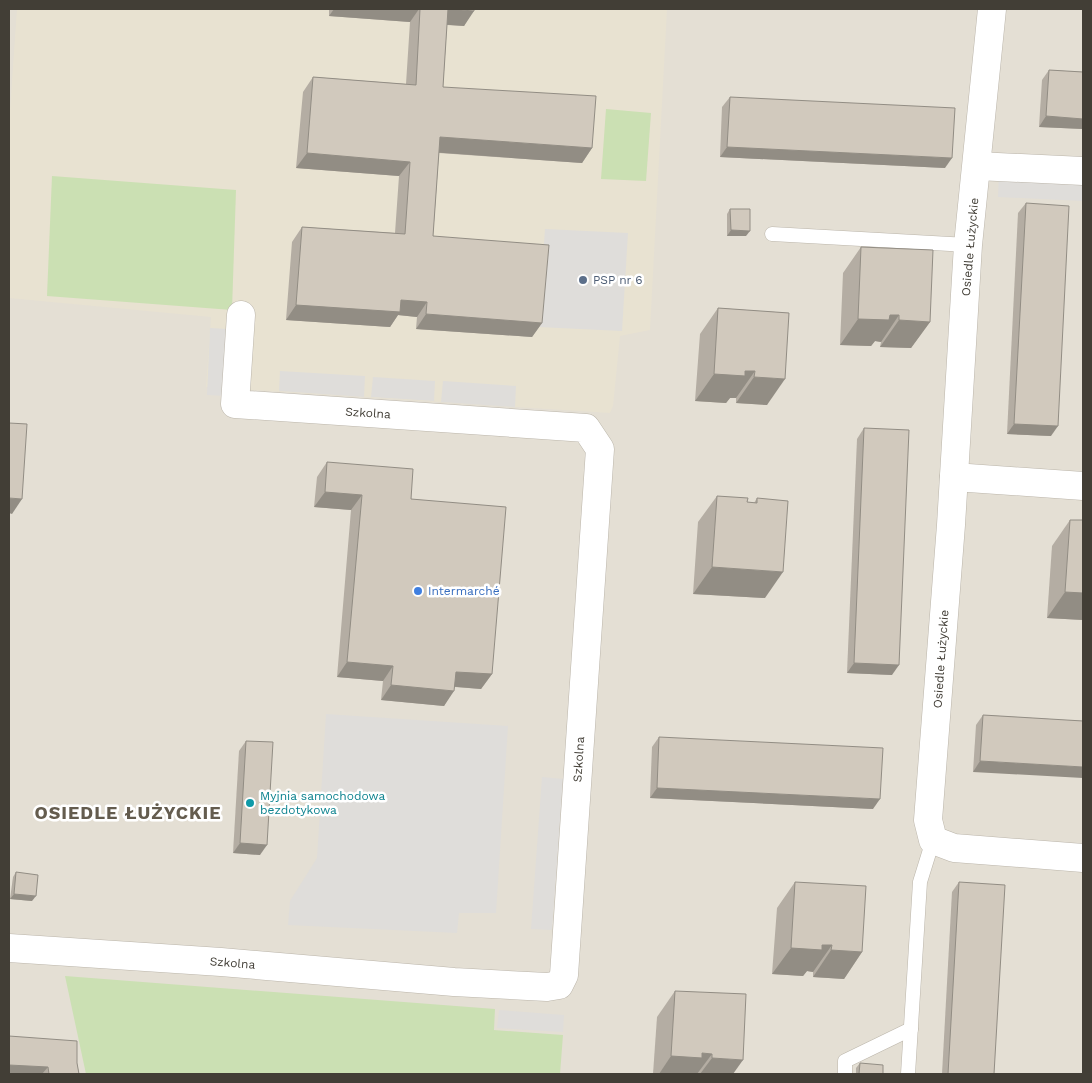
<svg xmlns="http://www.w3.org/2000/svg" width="1092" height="1083" font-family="'Work Sans',sans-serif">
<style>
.residential{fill:#e4dfd4}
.education{fill:#e8e2d1}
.green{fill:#cbe0b3}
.parking{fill:#dfddda}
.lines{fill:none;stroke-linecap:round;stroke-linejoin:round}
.lane-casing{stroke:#bbb5aa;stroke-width:15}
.street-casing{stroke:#bbb5aa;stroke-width:29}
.lane{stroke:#fff;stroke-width:14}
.street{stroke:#fff;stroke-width:28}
.wall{fill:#b4ada3}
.shaded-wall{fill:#928d84}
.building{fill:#d1c9bd;stroke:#928d84}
.service-dot{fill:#5c6f8a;stroke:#fff;stroke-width:2}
.shop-dot{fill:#3f7fe0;stroke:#fff;stroke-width:2}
.culture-dot{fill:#0f9aa8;stroke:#fff;stroke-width:2}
.labels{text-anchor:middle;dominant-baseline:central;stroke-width:5;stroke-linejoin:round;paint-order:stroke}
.street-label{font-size:12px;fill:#423e36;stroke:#fff}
.service-label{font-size:12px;fill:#4e5e75;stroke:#fff;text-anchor:start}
.shop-label{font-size:12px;fill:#366cbe;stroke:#fff;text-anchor:start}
.culture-label{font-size:12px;fill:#0d838f;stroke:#fff;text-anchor:start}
.district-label{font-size:18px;font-weight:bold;letter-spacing:1px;fill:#645c4e;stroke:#fff}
</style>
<rect width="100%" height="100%" fill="#f0ede6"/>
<!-- residential -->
<rect class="residential" x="9" y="9" width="1074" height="1065"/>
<!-- education -->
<polygon class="education" points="17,9 667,9 650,330 620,336 613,406 610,413 206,387 211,317 9,298 9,125"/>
<!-- green -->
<g class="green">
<polygon points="606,109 651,113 646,181 601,179"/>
<polygon points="52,176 236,190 232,310 47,296"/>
<polygon points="65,976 495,1009 494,1030 563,1035 560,1074 86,1074"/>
</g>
<!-- parking -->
<g class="parking">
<polygon points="999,174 1083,179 1083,201 998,197"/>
<polygon points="545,229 628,233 622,331 538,327"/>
<polygon points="210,328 228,329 225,396 207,395"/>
<polygon points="280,371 365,376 364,397 279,391"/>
<polygon points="373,377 435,381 434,401 371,397"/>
<polygon points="443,381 516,386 515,407 441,402"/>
<polygon points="326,714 508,726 496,913 459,913 457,933 288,925 290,901 317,858"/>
<polygon points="542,777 563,779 552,930 531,929"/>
<polygon points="499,1010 564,1015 563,1032 497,1028"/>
</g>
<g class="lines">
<defs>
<g id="lane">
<polyline points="772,234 968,245"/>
<polyline points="845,1074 845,1061 911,1029"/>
<polyline points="908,1074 920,882 933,840"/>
</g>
<g id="street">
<polyline points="992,9 968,245 951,525 928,820 933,840 954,848 1083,858"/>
<polyline points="977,166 1083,171"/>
<polyline points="954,477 1083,486"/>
<path id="s1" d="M9 948 221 962 454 982 547 987 559 985 564 975 600 449 586 428 235 404 241 315"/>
</g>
</defs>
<!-- lane casing -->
<use href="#lane" class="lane-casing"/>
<!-- street casing -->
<use href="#street" class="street-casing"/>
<!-- lane -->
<use href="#lane" class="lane"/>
<!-- street -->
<use href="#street" class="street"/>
</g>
<!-- wall -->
<g class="wall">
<polygon points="329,9 474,9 464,26 447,25 443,87 592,148 582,163 439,153 433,236 542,323 532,337 416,329 417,317 398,315 390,327 286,320 292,242 302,227 395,233 399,176 296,168 303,92 313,77 406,84 410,22 329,16"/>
<polygon points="1049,70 1083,72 1083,129 1039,127 1042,80"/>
<polygon points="730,97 945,168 720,157 722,107"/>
<polygon points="1026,203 1051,436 1007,434 1018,213"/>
<polygon points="730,209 746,236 727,236 727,214"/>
<polygon points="861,247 930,322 911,348 880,347 881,342 875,341 871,346 840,345 843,273"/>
<polygon points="718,308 789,313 767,405 736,403 736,398 730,398 726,403 695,401 700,334"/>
<polygon points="864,428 892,675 847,673 857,439"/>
<polygon points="327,462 411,499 492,674 481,689 455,687 444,706 381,700 383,681 337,677 351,510 314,507 317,477"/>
<polygon points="717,496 747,502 754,503 757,498 765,598 693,594 698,522"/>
<polygon points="1070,520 1083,520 1083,620 1047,618 1052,546"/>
<polygon points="983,715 1083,721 973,772 976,725"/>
<polygon points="659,737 873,809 650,798 652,747"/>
<polygon points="246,741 260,855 233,853 239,751"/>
<polygon points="16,872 32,901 10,899 13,877"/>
<polygon points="795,882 862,952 844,979 813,977 813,972 807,971 803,976 772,974 777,908"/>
<polygon points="959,882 994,1074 942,1074 952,892"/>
<polygon points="675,991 733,1074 653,1074 657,1017"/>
<polygon points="9,1036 77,1063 79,1074 9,1074"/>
<polygon points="860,1063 883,1074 856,1074 856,1068"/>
</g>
<!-- shaded-wall -->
<g class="shaded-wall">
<polygon points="334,9 419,9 410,22 329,16"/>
<polygon points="448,9 474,11 464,26 437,24"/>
<polygon points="903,9 932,9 931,10"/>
<polygon points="1046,116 1083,119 1083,129 1039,127"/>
<polygon points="440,137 592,148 582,163 430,152"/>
<polygon points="727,147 952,158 945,168 720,157"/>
<polygon points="307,153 410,162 399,176 296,168"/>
<polygon points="731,230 750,231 746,236 727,236"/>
<polygon points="401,300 427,302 417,317 398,315 390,327 286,320 296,305"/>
<polygon points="426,314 542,323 532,337 416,329"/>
<polygon points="890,315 899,315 881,342 875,341 871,346 840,345 858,319"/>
<polygon points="899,320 930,322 911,348 880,347"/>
<polygon points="745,371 755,371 736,398 730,398 726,403 695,401 714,374"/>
<polygon points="754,377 785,379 767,405 736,403"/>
<polygon points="1014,424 1058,426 1051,436 1007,434"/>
<polygon points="325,492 362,495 351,510 314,507"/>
<polygon points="9,498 22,499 12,514 9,513"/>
<polygon points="712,567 783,572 765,598 693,594"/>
<polygon points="1065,592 1083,593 1083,620 1047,618"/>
<polygon points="347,662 393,666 383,681 337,677"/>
<polygon points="854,663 899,665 892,675 847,673"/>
<polygon points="456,672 492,674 481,689 446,686"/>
<polygon points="391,685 454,691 444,706 381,700"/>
<polygon points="980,761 1083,767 1083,778 973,772"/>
<polygon points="657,788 880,799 873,809 650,798"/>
<polygon points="240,843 267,845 260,855 233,853"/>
<polygon points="14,894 36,896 32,901 10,899"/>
<polygon points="822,945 832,945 813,972 807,971 803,976 772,974 791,948"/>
<polygon points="831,950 862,952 844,979 813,977"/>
<polygon points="702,1053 712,1054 697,1074 659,1074 671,1056"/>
<polygon points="712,1058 743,1060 733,1074 700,1074"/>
<polygon points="9,1065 48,1067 42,1074 9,1074"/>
</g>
<!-- building -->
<g class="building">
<polygon points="420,9 474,9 474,11 448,9 443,87 596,96 592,148 440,137 433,236 549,245 542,323 426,314 427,302 401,300 400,312 296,305 302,227 405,234 410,162 307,153 313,77 416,85"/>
<polygon points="1049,70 1083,72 1083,119 1046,116"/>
<polygon points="730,97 955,108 952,158 727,147"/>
<polygon points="1026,203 1069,206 1058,426 1014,424"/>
<polygon points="730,209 750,209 750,231 731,230"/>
<polygon points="861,247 933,250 930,322 899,320 899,315 890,315 889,320 858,319"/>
<polygon points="718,308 789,313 785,379 754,377 755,371 745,371 745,376 714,374"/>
<polygon points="9,423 27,424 22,499 9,498"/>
<polygon points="864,428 909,430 899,665 854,663"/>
<polygon points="327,462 413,469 411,499 506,507 492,674 456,672 454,691 391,685 393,666 347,662 362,495 325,492"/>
<polygon points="717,496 748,498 747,502 757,503 757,498 788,501 783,572 712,567"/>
<polygon points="1070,520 1083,520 1083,593 1065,592"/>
<polygon points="983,715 1083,721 1083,767 980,761"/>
<polygon points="659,737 883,748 880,799 657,788"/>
<polygon points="246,741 273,742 267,845 240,843"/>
<polygon points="16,872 38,875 36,896 14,894"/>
<polygon points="795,882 866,886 862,952 831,950 832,945 822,945 822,950 791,948"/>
<polygon points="959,882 1005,885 994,1074 948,1074"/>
<polygon points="675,991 746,994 743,1060 712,1058 712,1054 702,1053 702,1058 671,1056"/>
<polygon points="9,1036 77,1041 77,1063 79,1074 49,1074 48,1067 9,1065"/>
<polygon points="860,1063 883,1065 883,1074 859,1074"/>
</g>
<!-- markers -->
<circle class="service-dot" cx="583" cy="280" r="5"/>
<circle class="shop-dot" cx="418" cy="591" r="5"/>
<circle class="culture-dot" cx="250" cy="803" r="5"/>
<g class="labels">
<!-- street labels -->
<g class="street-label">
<text transform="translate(970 247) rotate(-85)">Osiedle Łużyckie</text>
<text transform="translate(368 413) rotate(4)">Szkolna</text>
<text transform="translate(941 659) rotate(-86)">Osiedle Łużyckie</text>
<text stroke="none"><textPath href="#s1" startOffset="779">Szkolna</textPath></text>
<text stroke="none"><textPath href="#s1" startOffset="224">Szkolna</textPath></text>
</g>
<!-- service labels -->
<g class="service-label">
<text x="593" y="280">PSP nr 6</text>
</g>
<!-- shop labels -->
<g class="shop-label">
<text x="428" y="591">Intermarché</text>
</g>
<!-- culture labels -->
<g class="culture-label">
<text x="260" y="796">Myjnia samochodowa<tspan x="260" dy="14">bezdotykowa</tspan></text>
</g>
<!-- district labels -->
<g class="district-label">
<text x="128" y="812">OSIEDLE ŁUŻYCKIE</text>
</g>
</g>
<!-- border -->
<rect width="1092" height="1083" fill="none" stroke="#423e36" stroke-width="20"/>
</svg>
